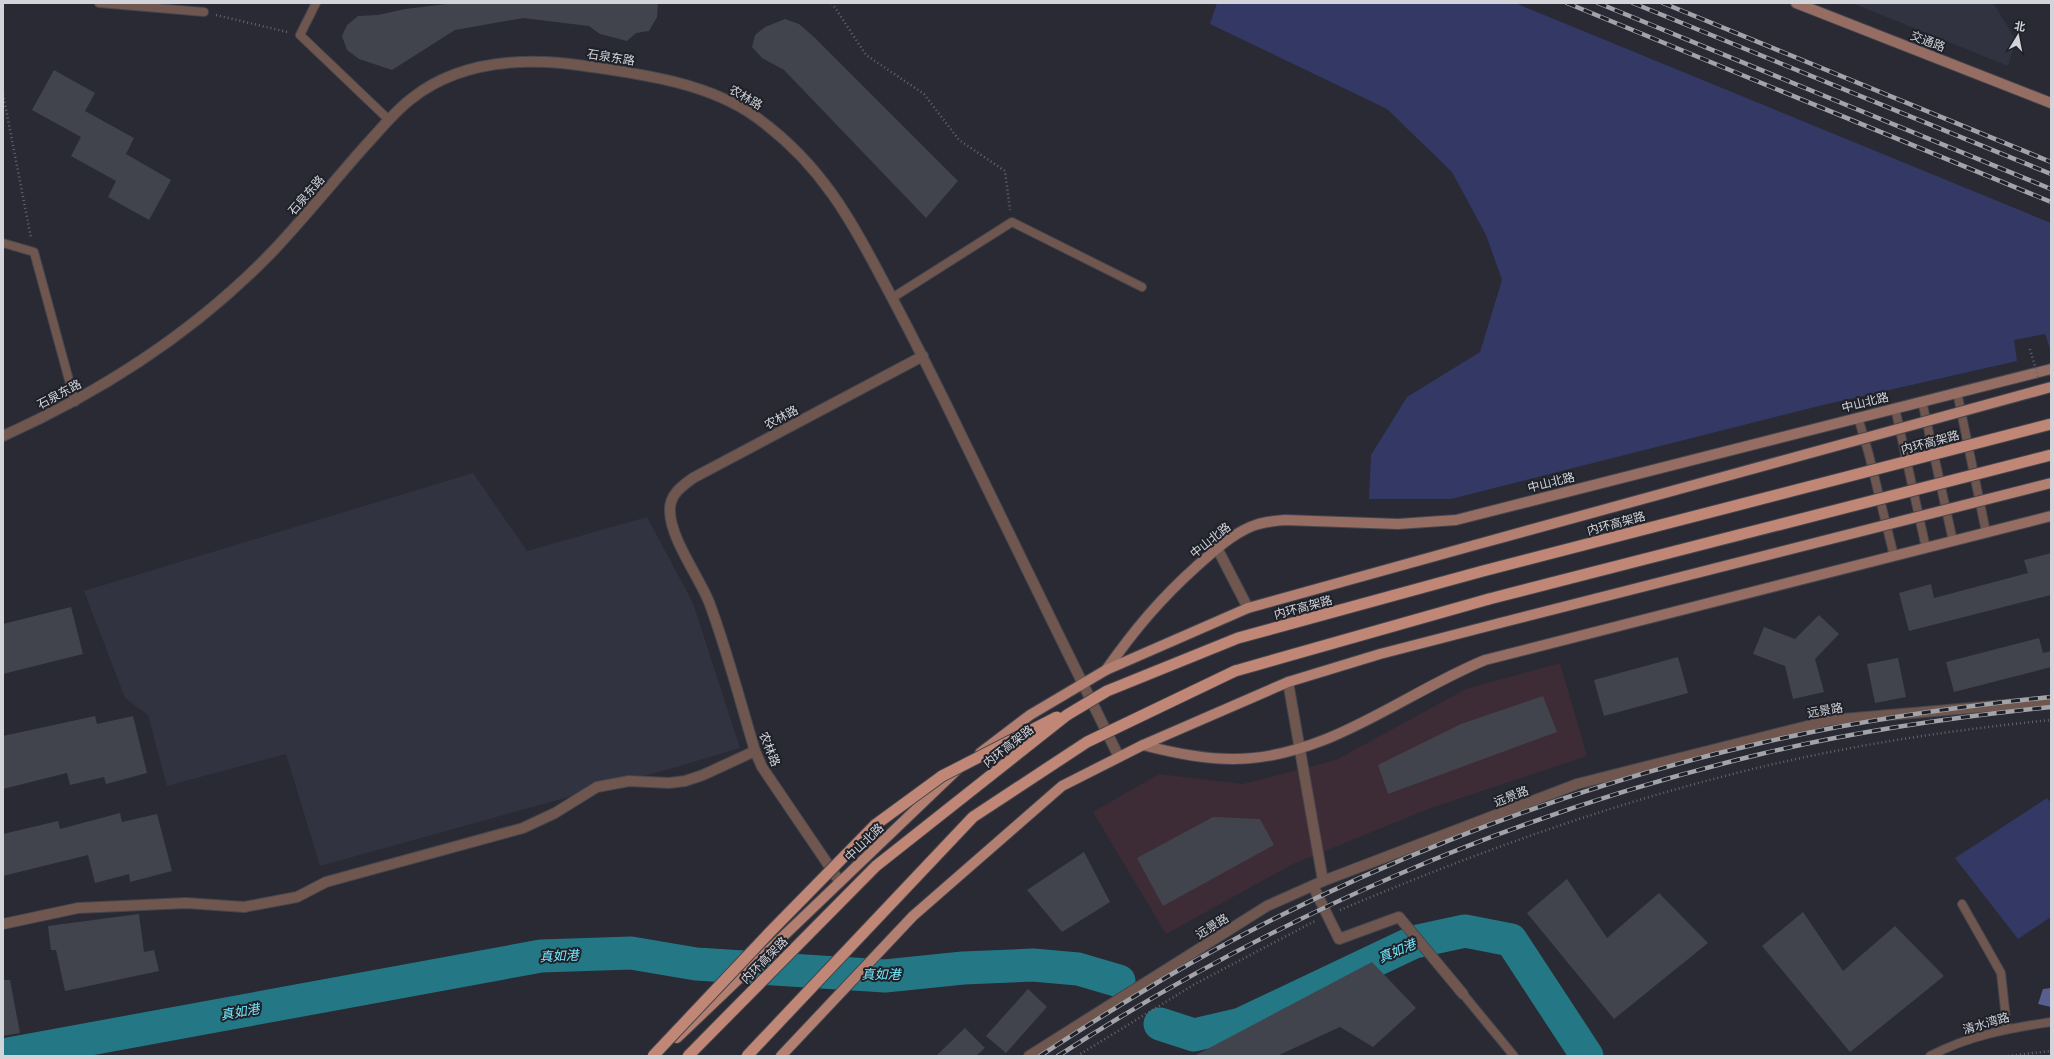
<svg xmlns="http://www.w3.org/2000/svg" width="2054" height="1059" font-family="Lora,'Noto Sans SC',serif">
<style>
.commercial{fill:#3d2c36}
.built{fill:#313341}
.green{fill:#333865}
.forest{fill:#575e90}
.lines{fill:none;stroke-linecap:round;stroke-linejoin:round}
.river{stroke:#247885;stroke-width:33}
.building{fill:#42444d}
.service-casing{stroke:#44454e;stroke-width:10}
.minor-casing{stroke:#44454e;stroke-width:12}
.secondary-casing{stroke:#44454e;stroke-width:12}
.primary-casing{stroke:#44454e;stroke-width:12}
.trunk-casing{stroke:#44454e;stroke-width:13}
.path{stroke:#65666e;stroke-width:2.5;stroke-dasharray:1 3;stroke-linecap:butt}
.service{stroke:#6f564e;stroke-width:8}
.minor{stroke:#6f564e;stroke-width:10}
.secondary{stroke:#956d62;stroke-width:10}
.primary{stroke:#b27f70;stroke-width:10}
.trunk{stroke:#c08776;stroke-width:11}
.rail-casing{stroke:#a3a4aa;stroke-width:4.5}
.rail{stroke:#1f2129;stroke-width:3;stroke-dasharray:9;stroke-linecap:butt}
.primary-bridge-casing{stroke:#44454e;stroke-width:12;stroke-linecap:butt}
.trunk-bridge-casing{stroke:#44454e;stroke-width:13;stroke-linecap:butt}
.path-bridge{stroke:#65666e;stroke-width:2.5;stroke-dasharray:1 3;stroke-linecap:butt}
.primary-bridge{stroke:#b27f70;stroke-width:10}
.trunk-bridge{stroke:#c08776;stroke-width:11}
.labels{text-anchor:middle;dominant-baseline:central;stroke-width:4;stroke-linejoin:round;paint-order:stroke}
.street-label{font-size:12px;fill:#d3d4da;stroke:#1f2129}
.water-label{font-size:13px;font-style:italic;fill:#72e9fd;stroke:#1f2129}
</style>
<rect width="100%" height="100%" fill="#292a33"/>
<!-- commercial -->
<polygon class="commercial" points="1560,663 1587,756 1431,808 1293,864 1166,934 1093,812 1159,774 1243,784 1336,760 1466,689"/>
<!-- built -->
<g class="built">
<polygon points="1852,3 1993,3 2016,40 2008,66"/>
<polygon points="473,473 527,551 647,517 693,603 740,748 680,766 320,866 286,754 167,786 148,715 125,698 84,591"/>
</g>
<!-- green -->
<g class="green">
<polygon points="1217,3 1515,3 2051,223 2051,352 2045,334 2014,340 2017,361 1823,405 1451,499 1369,499 1371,455 1407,397 1480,352 1502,280 1486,235 1452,172 1387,109 1210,24"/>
<polygon points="2047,798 2051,803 2051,917 2018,939 1955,858"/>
</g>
<!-- forest -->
<polygon class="forest" points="2051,988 2051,1007 2038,1004 2043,989"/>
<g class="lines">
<!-- river -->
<g class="river">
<polyline points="1160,1024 1194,1035 1241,1024 1414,942 1465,931 1511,940 1587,1056"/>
<polyline points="3,1055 541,956 631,953 696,964 885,976 963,968 1033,965 1078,969 1119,981"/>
</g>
</g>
<!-- building -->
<g class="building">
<polygon points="455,3 658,3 657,17 649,31 636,33 627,41 600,34 589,26 523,18 455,30 392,70 359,59 347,50 342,36 347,25 358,16 378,15 405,9"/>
<polygon points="785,19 799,24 815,38 958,181 926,218 784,70 762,58 752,47 755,35 765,27"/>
<polygon points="54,70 95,93 85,111 134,138 126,154 171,180 149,220 108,197 116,181 71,156 81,137 32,110"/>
<polygon points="2051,553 2051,595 1909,631 1899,593 1931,584 1934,598 2028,573 2024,560"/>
<polygon points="71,607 83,654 3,674 3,624"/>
<polygon points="1819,615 1839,634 1815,659 1824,692 1793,699 1785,666 1753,654 1764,627 1795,639"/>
<polygon points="2039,638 2043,653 2051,651 2051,667 1954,692 1946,662"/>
<polygon points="1678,657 1688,693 1604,716 1594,680"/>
<polygon points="1898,658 1906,697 1875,703 1867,664"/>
<polygon points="1543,696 1557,732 1388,794 1378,765 1461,724"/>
<polygon points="95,716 97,724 133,716 147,773 106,784 104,777 70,785 67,773 3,789 3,736"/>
<polygon points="120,813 122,822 157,814 172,871 130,882 129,874 95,883 88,855 3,876 3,834 58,821 60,829"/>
<polygon points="1213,817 1260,819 1274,845 1163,906 1137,858"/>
<polygon points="1084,852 1110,902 1062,932 1027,890"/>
<polygon points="1567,879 1607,938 1659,893 1708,943 1614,1019 1527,913"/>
<polygon points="1803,912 1843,971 1895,926 1944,976 1850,1052 1762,946"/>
<polygon points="139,914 144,952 154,950 159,971 65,991 56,950 51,950 48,926"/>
<polygon points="1372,962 1416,1008 1373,1047 1340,1027 1277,1056 1194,1056"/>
<polygon points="3,980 10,980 20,1033 3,1036"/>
<polygon points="1028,989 1047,1007 1006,1053 986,1036"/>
<polygon points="965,1028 985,1048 976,1056 936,1056"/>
</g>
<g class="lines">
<defs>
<g id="service">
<polyline points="99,3 204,12"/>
<polyline points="316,3 300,35 389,120"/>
<polyline points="3,243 34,252 75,402"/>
<polyline points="892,298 1012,222 1142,287"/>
<polyline points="1957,392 1986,532"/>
<polyline points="1922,401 1953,541"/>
<polyline points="1895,408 1926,548"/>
<polyline points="1858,417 1869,455 1894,556"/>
<polyline points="1962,904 2001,973 2007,1028"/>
<polyline points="1463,994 1514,1056"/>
<path d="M1930 1056C1967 1036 2010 1028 2051 1022"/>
</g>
<g id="minor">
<path d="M3 436C103 391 196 331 273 251 305 217 334 181 365 146 380 130 394 112 411 99 462 58 531 57 592 67 647 75 710 84 756 117 823 165 852 222 889 292 916 343 942 395 967 447 1017 550 1068 654 1119 757"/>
<polyline points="1217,548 1248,608"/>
<polyline points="1288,682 1323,881"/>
<path d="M840 882 762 767 755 751C740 701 727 650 709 602 699 577 670 538 670 511 669 495 682 486 693 478L923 356"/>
<polyline points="1313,886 1339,939 1399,917 1463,994"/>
<polyline points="3,924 78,908 186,903 244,907 297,897 326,882 523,828 555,813 597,787 629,781 669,783 685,781 703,775 755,751"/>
<polyline points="1029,1056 1267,906 1323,881 1577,784 1831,720 2051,701"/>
</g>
<g id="secondary">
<polyline points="1796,3 2051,103"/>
<path d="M1106 670C1135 629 1161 598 1198 565 1214 551 1230 536 1250 527 1261 522 1273 521 1285 520L1398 524 1456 520 2051 369"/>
<path d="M1143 745C1173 753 1202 759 1233 759 1327 759 1402 694 1485 660L2051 516"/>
</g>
<g id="primary">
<polyline points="980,753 1030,715 1106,670 1248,608 1475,545"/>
<polyline points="677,1038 957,770"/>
<polyline points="781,1056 913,916 1062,786 1143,745 1288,682 1380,654 1500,623"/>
</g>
<polyline id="trunk" points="1235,671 1489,599"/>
</defs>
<!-- service casing -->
<use href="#service" class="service-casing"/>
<!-- minor casing -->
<use href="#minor" class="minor-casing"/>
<!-- secondary casing -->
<use href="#secondary" class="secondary-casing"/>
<!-- primary casing -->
<use href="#primary" class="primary-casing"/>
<!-- trunk casing -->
<use href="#trunk" class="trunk-casing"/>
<!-- path -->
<g class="path">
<polyline points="832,3 866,55 924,94 959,140 1005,171 1010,210"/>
<polyline points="216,15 287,32"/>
<polyline points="3,94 31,238"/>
<path d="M1340 910C1465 857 1593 810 1725 776 1832 748 1941 731 2051 720"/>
<polyline points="1077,1056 1195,984 1315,921"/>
<polyline points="2008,1056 2051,1051"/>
</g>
<!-- service -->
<use href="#service" class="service"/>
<!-- minor -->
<use href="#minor" class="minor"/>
<!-- secondary -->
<use href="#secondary" class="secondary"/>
<!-- primary -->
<use href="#primary" class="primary"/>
<!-- trunk -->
<use href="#trunk" class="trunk"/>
<defs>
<g id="rail">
<polyline points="1567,3 2051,202"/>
<polyline points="1598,3 2051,189"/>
<polyline points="1633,3 2051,174"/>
<polyline points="1663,3 2051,162"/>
<path d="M1040 1056C1081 1029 1123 1003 1165 978 1344 873 1558 789 1761 743 1856 721 1953 707 2051 697"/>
<path d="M1058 1056C1274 916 1512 814 1761 754 1856 731 1954 717 2051 707"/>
</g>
</defs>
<!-- rail casing -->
<use href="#rail" class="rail-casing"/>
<!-- rail -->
<use href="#rail" class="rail"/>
<defs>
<g id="primary-bridge">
<polyline points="1475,545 2051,387"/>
<polyline points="1500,623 2051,483"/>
</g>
<g id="trunk-bridge">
<polyline points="1489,599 2051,455"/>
<polyline points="653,1056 772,930 875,825 942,776 1057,717"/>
<polyline points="688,1056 876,866 1067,715 1107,691 1238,638 1483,571 2051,424"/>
<polyline points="747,1056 973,817 1087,742 1235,671"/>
</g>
</defs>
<!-- primary-bridge casing -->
<use href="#primary-bridge" class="primary-bridge-casing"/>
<!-- trunk-bridge casing -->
<use href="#trunk-bridge" class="trunk-bridge-casing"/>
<!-- path-bridge -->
<polyline class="path-bridge" points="2030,349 2038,377"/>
<!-- primary-bridge -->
<use href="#primary-bridge" class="primary-bridge"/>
<!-- trunk-bridge -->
<use href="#trunk-bridge" class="trunk-bridge"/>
</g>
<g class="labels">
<!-- street labels -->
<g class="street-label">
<text transform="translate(1928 41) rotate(21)">交通路</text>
<text transform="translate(611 57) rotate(9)">石泉东路</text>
<text transform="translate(746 97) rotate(30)">农林路</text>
<text transform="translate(306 195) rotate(-49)">石泉东路</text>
<text transform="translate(59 394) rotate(-28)">石泉东路</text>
<text transform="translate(1865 402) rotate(-14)">中山北路</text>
<text transform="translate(781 417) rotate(-28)">农林路</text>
<text transform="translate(1930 442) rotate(-15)">内环高架路</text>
<text transform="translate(1551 482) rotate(-14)">中山北路</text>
<text transform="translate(1616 523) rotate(-15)">内环高架路</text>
<text transform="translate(1210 540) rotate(-39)">中山北路</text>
<text transform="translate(1303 607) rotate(-15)">内环高架路</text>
<text transform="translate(1825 710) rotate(-10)">远景路</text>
<text transform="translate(1008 746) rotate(-38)">内环高架路</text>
<text transform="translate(770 749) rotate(68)">农林路</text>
<text transform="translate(1511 796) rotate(-21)">远景路</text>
<text transform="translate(864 842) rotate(-44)">中山北路</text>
<text transform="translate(1212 926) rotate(-32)">远景路</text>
<text transform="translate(764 960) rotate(-45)">内环高架路</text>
<text transform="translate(1986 1023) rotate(-16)">清水湾路</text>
</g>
<!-- water labels -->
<g class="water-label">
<text transform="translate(1397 951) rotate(-23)">真如港</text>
<text transform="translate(559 956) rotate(-3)">真如港</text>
<text x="881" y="974">真如港</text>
<text transform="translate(240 1012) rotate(-10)">真如港</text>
</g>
</g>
<!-- border -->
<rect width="2054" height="1059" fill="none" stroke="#d3d4da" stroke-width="8"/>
<!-- north arrow -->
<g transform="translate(2018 36) rotate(10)" stroke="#1f2129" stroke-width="3" paint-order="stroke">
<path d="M0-3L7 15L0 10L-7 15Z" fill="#d3d4da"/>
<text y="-6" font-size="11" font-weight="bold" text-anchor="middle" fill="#d3d4da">北</text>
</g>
</svg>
